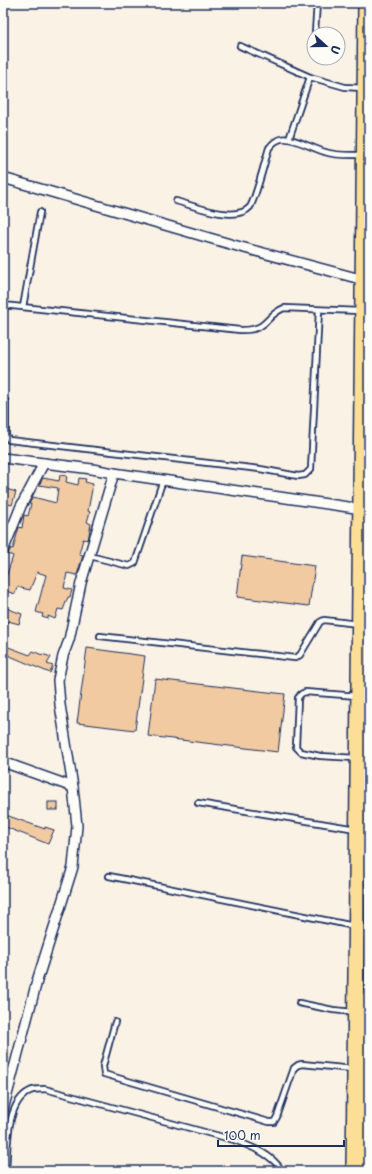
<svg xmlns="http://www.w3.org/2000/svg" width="372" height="1174" font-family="'Playpen Sans',sans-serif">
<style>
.building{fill:#f1caa1;stroke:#1b2f5e}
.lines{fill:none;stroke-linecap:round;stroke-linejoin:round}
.service-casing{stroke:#1b2f5e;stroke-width:8}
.minor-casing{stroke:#1b2f5e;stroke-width:12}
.trunk-casing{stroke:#1b2f5e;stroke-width:18}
.service{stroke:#fdfcf7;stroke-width:4.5}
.minor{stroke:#fdfcf7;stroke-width:9}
.trunk{stroke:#fcde96;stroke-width:15}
</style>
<rect width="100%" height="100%" fill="#fbf2e6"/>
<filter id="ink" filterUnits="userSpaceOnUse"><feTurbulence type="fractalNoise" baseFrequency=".025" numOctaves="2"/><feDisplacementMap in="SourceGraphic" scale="8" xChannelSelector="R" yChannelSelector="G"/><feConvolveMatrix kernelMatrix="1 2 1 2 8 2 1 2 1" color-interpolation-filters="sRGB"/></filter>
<g filter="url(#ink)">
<!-- building -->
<g class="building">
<polygon points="60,475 67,476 66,482 78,485 79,478 86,479 85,482 93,484 88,511 90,512 87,522 91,524 88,540 83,539 79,554 83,555 77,575 67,573 64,588 72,590 70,597 68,597 63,610 58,609 55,619 48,616 48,619 42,617 43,614 36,612 46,575 37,572 30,590 17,587 15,594 3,590 3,586 13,556 8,554 11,548 13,549 19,527 22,528 24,515 28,516 31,504 29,504 33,497 56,503 58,488 39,485 43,478 59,481"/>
<polygon points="3,488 16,492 12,505 8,504 4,517"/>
<polygon points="242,556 315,566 309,606 237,597"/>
<polygon points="3,607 22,614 19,624 8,621 3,633"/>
<polygon points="3,645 30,655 33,651 42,655 42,654 51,657 47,664 53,666 50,673 3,653"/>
<polygon points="87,648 145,656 135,730 77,723"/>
<polygon points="155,679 285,694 278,752 148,736"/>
<rect x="48" y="802" width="10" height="8"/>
<polygon points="3,814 45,829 45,827 54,830 48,844 3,826"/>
</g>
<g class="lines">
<defs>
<g id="service">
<polyline points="315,32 317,3"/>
<polyline points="240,46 310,77"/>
<polyline points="289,139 310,77 345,87 364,88"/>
<path d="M176 201C194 206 236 223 250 207 256 198 265 160 269 148 272 144 276 140 281 139 292 136 313 149 325 152 337 156 349 155 362 155"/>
<path d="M3 305 240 330C269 331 264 316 284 308L360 311"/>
<polyline points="23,307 40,212"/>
<polyline points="3,398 6,402 6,436 9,440 260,469 298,476 305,475 311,469 319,310"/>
<polyline points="90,556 129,566 135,563 163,480"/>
<polyline points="100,636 295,658 300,655 320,622 324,620 358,624"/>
<polyline points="356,758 320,756 301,752 296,747 298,698 301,694 305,692 358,696"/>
<polyline points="198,803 356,829"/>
<polyline points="109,876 354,926"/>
<polyline points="299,1003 333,1010 353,1012"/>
<polyline points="115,1022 103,1066 104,1074 269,1122 274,1122 277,1117 294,1068 298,1065 302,1064 353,1069"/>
<path d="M6 1171C8 1148 5 1103 30 1091 34 1089 41 1089 45 1089L234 1140C252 1147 272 1154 282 1171"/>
</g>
<g id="minor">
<polyline points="3,178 237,246 364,280"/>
<polyline points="3,458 92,469 114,473 369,510"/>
<polyline points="3,551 21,506 44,463"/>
<polyline points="3,762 73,787"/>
<polyline points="3,1110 37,981 73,867 77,826 73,787 60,705 58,680 63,656 69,640 81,583 114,473"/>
</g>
<g id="trunk">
<polyline points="354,1171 366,3"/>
<polyline points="367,1171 369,999"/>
</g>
</defs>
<!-- service casing -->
<use href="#service" class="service-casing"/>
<!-- minor casing -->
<use href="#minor" class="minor-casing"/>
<!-- trunk casing -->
<use href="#trunk" class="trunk-casing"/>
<!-- service -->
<use href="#service" class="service"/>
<!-- minor -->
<use href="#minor" class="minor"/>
<!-- trunk -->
<use href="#trunk" class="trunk"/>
</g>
</g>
<!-- margin -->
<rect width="372" height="1174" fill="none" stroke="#fdfcf7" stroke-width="16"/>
<rect x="8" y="8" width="356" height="1158" fill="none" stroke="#1b2f5e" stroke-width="1.5" filter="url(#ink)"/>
<!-- north arrow -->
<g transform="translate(326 46) rotate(111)"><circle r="19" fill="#fdfcf7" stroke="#a3aaba"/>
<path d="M0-3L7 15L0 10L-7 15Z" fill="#1b2f5e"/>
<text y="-6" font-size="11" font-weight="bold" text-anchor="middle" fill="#1b2f5e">U</text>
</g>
<!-- scale -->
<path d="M218 1140v6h126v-6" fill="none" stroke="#1b2f5e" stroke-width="2"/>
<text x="224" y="1140" font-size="12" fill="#1b2f5e" stroke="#fdfcf7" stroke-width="3" paint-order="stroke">100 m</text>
</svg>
